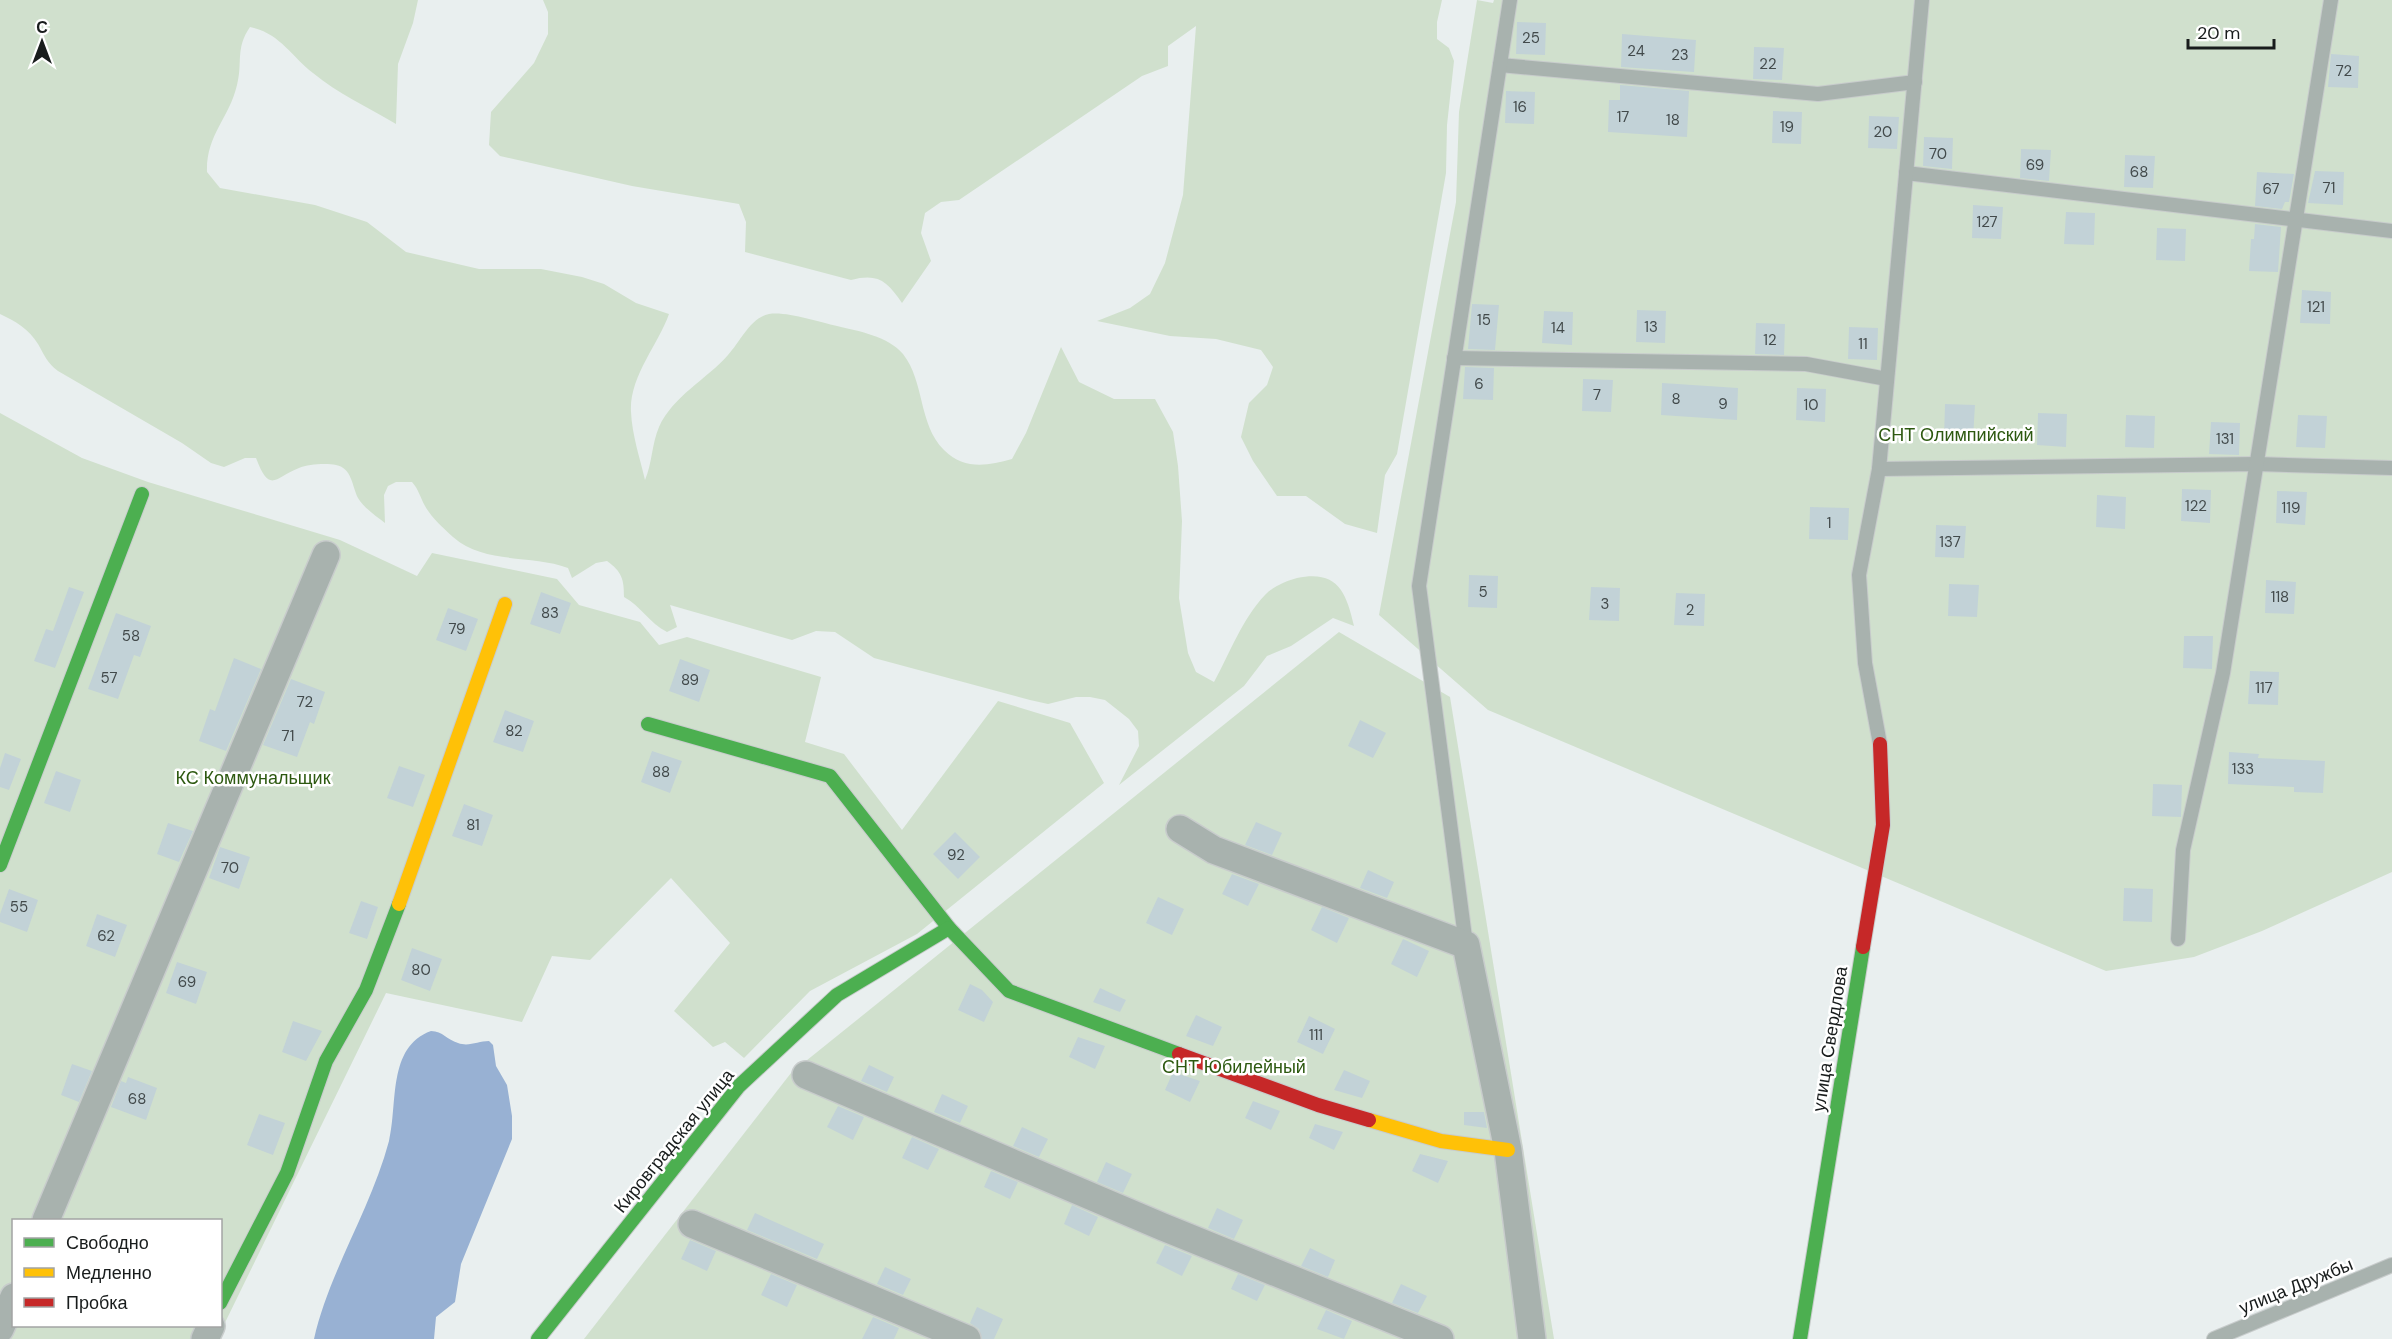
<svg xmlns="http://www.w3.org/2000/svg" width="2392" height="1339" font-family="'DM Sans',sans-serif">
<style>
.green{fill:#d0e0cd;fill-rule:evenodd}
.water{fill:#98b1d3}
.building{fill:#c2d2d7}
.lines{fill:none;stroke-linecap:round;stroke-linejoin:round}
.lane-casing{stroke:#c8cccc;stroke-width:16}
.street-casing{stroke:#c8cccc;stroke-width:30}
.fast-casing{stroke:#c8cccc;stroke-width:16}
.slow-casing{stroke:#c8cccc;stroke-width:16}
.jam-casing{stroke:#c8cccc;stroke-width:16}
.lane{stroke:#a8b2ae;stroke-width:14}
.street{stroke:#a8b2ae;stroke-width:27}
.fast{stroke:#4caf50;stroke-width:14}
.slow{stroke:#ffc107;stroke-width:14}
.jam{stroke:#c62828;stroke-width:14}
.labels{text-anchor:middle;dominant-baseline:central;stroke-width:5;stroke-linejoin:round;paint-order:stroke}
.number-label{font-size:15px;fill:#424a4b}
.park-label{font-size:18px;fill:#2d5910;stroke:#fff}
.street-label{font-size:18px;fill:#181c1c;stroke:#fff}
</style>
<rect width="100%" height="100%" fill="#e9efef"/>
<!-- green -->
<g class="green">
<path d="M0 0H418L413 23 398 64 396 124C369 108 337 93 313 73 291 56 280 33 250 27 235 49 243 62 237 85 229 119 206 135 207 172L220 188 315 205 367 222 406 252 479 269H541L582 277 604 284 636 303 669 314C658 345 629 377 631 412 632 435 640 458 645 480 652 464 652 443 659 427 673 396 707 379 728 355 741 341 750 318 769 314 786 311 819 322 837 326 858 331 888 336 903 354 925 382 918 424 944 450 964 470 987 466 1012 459L1026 433 1061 347 1079 382 1114 399H1155L1173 432 1178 466 1182 521 1179 598 1188 653 1196 672 1214 682C1230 653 1242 619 1265 595 1273 586 1287 581 1297 578 1337 570 1346 591 1354 626L1333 618 1291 646 1267 656 1244 686 1119 785 1139 746 1138 731 1129 719 1105 700 1090 697H1076L1048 704 1030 700 874 658 835 632 816 631 792 640 670 605 677 627 667 632C649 623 641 606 624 597 624 579 622 572 607 561L596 563 572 578 568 568C532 554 485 565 453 537 443 528 431 517 425 506 420 497 419 490 412 482H396L388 486 384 495 385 523C376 516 364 508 358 498 352 486 352 468 336 465 327 463 308 464 299 468 275 477 270 495 256 458H245L224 467 211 463 182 443 58 371C47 363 45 356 38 344 29 329 15 321 0 314Z"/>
<path d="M543 0H1442L1437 22V39L1449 48 1454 61 1447 125 1446 173 1397 454 1385 475 1377 533 1345 524 1306 496H1277L1253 461 1241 437 1249 403 1267 385 1273 367 1261 350 1216 339 1170 336 1097 321 1130 308 1150 294 1165 263 1183 195 1196 26 1168 46V66L1142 76 959 200 941 202 925 213 921 233 931 261 902 303C887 281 878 273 851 280L745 252 746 222 739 204 632 186 500 156 489 145 491 112 534 63 548 34V12Z"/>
<polygon points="1477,0 1493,3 1494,0 2392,0 2392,872 2262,931 2194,957 2106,971 1488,710 1379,615 1456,202 1459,112"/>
<path d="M0 413 82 458 148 482 340 540 417 576 432 553 557 579 579 605 640 622 659 645 687 637 821 677 805 742 844 754 902 830 998 701 1070 723 1104 783 917 934 810 991 744 1058 725 1042 713 1047 674 1011 730 943 671 878 590 960 552 956 522 1022 386 993 217 1339H0ZM14 1220H220V1326H14Z"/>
<polygon points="1339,632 1450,697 1554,1339 584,1339 791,1073"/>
</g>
<!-- water -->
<path class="water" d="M431 1031C443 1031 447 1040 458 1043 469 1047 478 1041 489 1041L493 1045 496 1066 507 1085 512 1116V1139L461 1264 455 1302 436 1317 434 1339H314C329 1272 371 1209 389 1141 398 1104 387 1047 431 1031Z"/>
<!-- building -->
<g class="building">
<polygon points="1517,22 1546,23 1545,55 1516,54"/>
<polygon points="1622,34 1696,40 1694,72 1621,67"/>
<polygon points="1754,47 1784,48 1782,80 1753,79"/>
<polygon points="2331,54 2359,56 2358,88 2328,87"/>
<polygon points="1620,85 1689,91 1687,137 1608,132 1609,100 1620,100"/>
<polygon points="1506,91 1535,92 1534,124 1505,123"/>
<polygon points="1773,111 1802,112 1801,144 1772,143"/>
<polygon points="1869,116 1899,117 1897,149 1868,148"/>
<polygon points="1924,137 1953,138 1952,169 1923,166"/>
<polygon points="2021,149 2051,150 2049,181 2020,178"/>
<polygon points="2125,155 2155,156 2153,188 2124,187"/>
<polygon points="2315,171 2344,172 2343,205 2308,203"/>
<polygon points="2257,172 2294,174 2289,202 2285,202 2282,209 2255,206"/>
<polygon points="1973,205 2003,207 2001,239 1972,238"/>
<polygon points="2066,212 2095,213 2094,245 2064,244"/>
<polygon points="2255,224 2281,227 2278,272 2249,271 2251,239 2254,239"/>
<polygon points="2157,228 2186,229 2185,261 2156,260"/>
<polygon points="2302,290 2331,292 2330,324 2300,323"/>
<polygon points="1472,304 1499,305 1495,350 1468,349"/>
<polygon points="1637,310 1666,311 1665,343 1636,342"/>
<polygon points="1544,311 1573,312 1572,345 1542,343"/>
<polygon points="1756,323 1785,324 1784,355 1755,354"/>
<polygon points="1849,327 1878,328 1877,360 1848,359"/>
<polygon points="1465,367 1494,368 1493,400 1463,399"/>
<polygon points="1583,379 1613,380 1611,412 1582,411"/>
<polygon points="1662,383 1738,388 1737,420 1661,415"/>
<polygon points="1797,388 1826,389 1825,422 1796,420"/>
<polygon points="1945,404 1975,405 1973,438 1944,436"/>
<polygon points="2038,413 2067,414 2066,447 2037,445"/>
<polygon points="2126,415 2155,416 2154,448 2125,447"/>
<polygon points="2298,415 2327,416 2325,448 2296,447"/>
<polygon points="2211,422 2240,423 2239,455 2209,454"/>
<polygon points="2182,489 2211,490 2210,523 2181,521"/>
<polygon points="2277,491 2307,492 2305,525 2276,523"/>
<polygon points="2097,495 2126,497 2125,529 2096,527"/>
<polygon points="1810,507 1849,508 1848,540 1809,539"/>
<polygon points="1936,525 1966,526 1964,558 1935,557"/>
<polygon points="1469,575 1498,576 1497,608 1468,607"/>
<polygon points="2266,580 2296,582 2294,614 2265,613"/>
<polygon points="1949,584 1979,585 1977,617 1948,616"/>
<polygon points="69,587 84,592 55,668 34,661 46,629 53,631"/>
<polygon points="1591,587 1620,588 1619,621 1589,620"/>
<polygon points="541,592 571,603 560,634 530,624"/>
<polygon points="1676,593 1705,594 1704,626 1674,625"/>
<polygon points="448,608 478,619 466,651 436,640"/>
<polygon points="116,613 151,626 140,657 134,655 118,699 88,689"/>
<polygon points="2184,636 2213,636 2212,669 2183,668"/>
<polygon points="234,658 261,669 226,751 199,741 210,709 215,711"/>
<polygon points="680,659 710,670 699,702 669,691"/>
<polygon points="2250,671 2279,672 2278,705 2248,704"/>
<polygon points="291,679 325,692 314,724 310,722 297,757 263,745"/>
<polygon points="505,710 534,721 523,752 493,742"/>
<polygon points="1360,720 1386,733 1373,758 1348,746"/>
<polygon points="652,751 682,761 670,793 641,782"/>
<polygon points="2229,752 2259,754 2258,758 2325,761 2323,793 2294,792 2294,787 2228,784"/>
<polygon points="5,753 21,759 9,790 0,787 0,768"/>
<polygon points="399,766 425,775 413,807 387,798"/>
<polygon points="56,771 81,780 70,812 44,803"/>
<polygon points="2153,784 2182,785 2181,817 2152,816"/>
<polygon points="464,804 493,815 482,846 452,836"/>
<polygon points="1256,822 1282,833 1272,855 1245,845"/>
<polygon points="168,823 193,831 179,862 157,854"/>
<polygon points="955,832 980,857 958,879 933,854"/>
<polygon points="220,847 250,857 239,889 209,878"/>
<polygon points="1368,870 1394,882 1387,898 1360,888"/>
<polygon points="1232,874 1259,884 1248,906 1222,894"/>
<polygon points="2124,888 2153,889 2152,922 2123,921"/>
<polygon points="9,889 38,900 27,932 0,922 0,914"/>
<polygon points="1158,897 1184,909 1172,935 1146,923"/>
<polygon points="361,901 378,907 367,939 349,933"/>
<polygon points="1322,907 1349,918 1337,943 1311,930"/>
<polygon points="97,914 127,925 115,957 86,946"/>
<polygon points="1403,939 1429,951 1417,977 1391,964"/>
<polygon points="412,948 442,959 430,991 401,980"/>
<polygon points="177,962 207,972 196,1004 166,993"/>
<polygon points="970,984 982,990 993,1002 984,1022 958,1010"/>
<polygon points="1100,988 1126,1000 1120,1012 1093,1002"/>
<polygon points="1196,1015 1222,1027 1213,1046 1186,1036"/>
<polygon points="1309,1016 1335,1029 1323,1054 1297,1042"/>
<polygon points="293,1021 322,1031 306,1061 282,1052"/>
<polygon points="1078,1037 1105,1046 1095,1069 1069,1057"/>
<polygon points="72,1064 92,1071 79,1102 61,1095"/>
<polygon points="869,1065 894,1077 887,1092 861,1081"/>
<polygon points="1344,1070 1370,1081 1362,1098 1334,1090"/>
<polygon points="1173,1072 1200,1081 1190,1102 1165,1090"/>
<polygon points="128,1077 157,1088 146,1120 111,1107 121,1081 126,1083"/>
<polygon points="942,1094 968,1106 960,1123 934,1112"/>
<polygon points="1253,1101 1280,1111 1271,1130 1245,1118"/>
<polygon points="838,1106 864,1117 853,1140 827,1127"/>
<polygon points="1464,1112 1484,1112 1487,1128 1464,1125"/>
<polygon points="259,1114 285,1123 273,1155 247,1145"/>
<polygon points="1315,1124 1343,1132 1334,1150 1309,1138"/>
<polygon points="1022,1127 1048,1139 1039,1157 1013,1146"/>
<polygon points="912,1137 939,1149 928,1170 902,1158"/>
<polygon points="1420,1154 1448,1161 1438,1183 1412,1171"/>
<polygon points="1106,1162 1132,1174 1123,1193 1097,1182"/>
<polygon points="991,1171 1018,1182 1010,1199 984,1187"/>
<polygon points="1072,1205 1098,1217 1089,1236 1064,1224"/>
<polygon points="1217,1208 1243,1220 1234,1239 1208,1228"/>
<polygon points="755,1213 824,1244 817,1259 747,1230"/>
<polygon points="690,1240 716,1251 707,1271 681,1259"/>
<polygon points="1165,1245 1192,1256 1182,1276 1156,1263"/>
<polygon points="1310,1248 1335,1260 1328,1277 1301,1266"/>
<polygon points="885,1267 911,1279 903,1295 877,1284"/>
<polygon points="771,1274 797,1285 787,1307 761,1295"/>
<polygon points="1238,1274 1265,1285 1257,1301 1231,1289"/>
<polygon points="1401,1284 1427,1296 1418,1313 1392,1303"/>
<polygon points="977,1307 1003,1319 994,1339 982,1339 979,1329 970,1323"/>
<polygon points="1326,1310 1352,1321 1344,1339 1317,1329"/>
<polygon points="873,1317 899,1328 894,1339 862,1339"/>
</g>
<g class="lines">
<defs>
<g id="lane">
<polyline points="1500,65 1818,94 1915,82"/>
<polyline points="1906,173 2392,231"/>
<polyline points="1454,358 1806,364 1887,379"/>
<polyline points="1879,469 2256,464 2392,468"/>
<polyline points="1880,744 1865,663 1859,575 1879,469 1922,0"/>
<polyline points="2178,939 2183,850 2223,673 2331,0"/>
<polyline points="1466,945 1419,586 1510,0"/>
<polyline points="2214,1339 2392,1265"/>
</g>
<g id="street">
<polyline points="1180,829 1214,850 1466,945 1508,1150 1532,1339"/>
<polyline points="806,1075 1163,1227 1440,1339"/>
<polyline points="46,1220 326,555"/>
<polyline points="692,1224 967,1339"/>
<polyline points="0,1329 14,1297"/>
<polyline points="205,1339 211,1326"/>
</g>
<g id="fast">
<polyline points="648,724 830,776 949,928 1009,991 1179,1054"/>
<polyline points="0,865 142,494"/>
<polyline points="220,1303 287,1173 326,1061 366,990 399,904"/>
<polyline points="538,1339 739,1086 837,995 949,928"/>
<polyline points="1800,1339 1863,947"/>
</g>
<g id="slow">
<polyline points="399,904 505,604"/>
<polyline points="1369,1120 1441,1141 1508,1150"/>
</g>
<g id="jam">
<polyline points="1863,947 1883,825 1880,744"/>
<polyline points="1179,1054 1318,1105 1369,1120"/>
</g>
</defs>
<!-- lane casing -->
<use href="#lane" class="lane-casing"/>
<!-- street casing -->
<use href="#street" class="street-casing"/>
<!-- fast casing -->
<use href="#fast" class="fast-casing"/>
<!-- slow casing -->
<use href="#slow" class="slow-casing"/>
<!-- jam casing -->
<use href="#jam" class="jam-casing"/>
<!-- lane -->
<use href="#lane" class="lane"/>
<!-- street -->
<use href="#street" class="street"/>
<!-- fast -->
<use href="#fast" class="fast"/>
<!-- slow -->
<use href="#slow" class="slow"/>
<!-- jam -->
<use href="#jam" class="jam"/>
</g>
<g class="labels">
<!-- number labels -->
<g class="number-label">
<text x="1531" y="38">25</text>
<text x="1636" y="51">24</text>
<text x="1680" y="55">23</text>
<text x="1768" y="64">22</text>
<text x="2344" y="71">72</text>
<text x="1520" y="107">16</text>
<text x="1623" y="117">17</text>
<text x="1673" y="120">18</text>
<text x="1787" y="127">19</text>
<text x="1883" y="132">20</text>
<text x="1938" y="154">70</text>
<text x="2035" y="165">69</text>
<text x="2139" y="172">68</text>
<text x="2329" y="188">71</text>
<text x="2271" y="189">67</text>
<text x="1987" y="222">127</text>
<text x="2316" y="307">121</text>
<text x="1484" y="320">15</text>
<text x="1651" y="327">13</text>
<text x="1558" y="328">14</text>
<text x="1770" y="340">12</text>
<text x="1863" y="344">11</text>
<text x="1479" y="384">6</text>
<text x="1597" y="395">7</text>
<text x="1676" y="399">8</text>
<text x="1723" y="404">9</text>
<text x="1811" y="405">10</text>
<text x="2225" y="439">131</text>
<text x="2196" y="506">122</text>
<text x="2291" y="508">119</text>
<text x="1829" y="523">1</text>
<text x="1950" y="542">137</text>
<text x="1483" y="592">5</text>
<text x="2280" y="597">118</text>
<text x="1605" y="604">3</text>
<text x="1690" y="610">2</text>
<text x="550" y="613">83</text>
<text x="457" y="629">79</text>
<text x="131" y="636">58</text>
<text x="109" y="678">57</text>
<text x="690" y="680">89</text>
<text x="2264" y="688">117</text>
<text x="305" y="702">72</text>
<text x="514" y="731">82</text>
<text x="288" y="736">71</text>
<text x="2243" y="769">133</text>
<text x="661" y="772">88</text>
<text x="473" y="825">81</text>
<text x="956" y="855">92</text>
<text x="230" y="868">70</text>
<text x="19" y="907">55</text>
<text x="106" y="936">62</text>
<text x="421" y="970">80</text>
<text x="187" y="982">69</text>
<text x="1316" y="1035">111</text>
<text x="137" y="1099">68</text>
</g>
<!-- park labels -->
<g class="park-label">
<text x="1956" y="435">СНТ Олимпийский</text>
<text x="253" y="778">КС Коммунальщик</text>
<text x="1234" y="1067">СНТ Юбилейный</text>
</g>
<!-- street labels -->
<g class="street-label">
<text transform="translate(1830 1039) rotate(-81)">улица Свердлова</text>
<text transform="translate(674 1141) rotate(-51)">Кировградская улица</text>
<text transform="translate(2296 1286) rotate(-22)">улица Дружбы</text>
</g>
</g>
<!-- legend -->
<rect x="12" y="1219" width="210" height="108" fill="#ffffff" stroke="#a3a4a4" stroke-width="1.5"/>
<rect x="24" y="1238" width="30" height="9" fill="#4caf50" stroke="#a3a4a4" stroke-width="1.5"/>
<text x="66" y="1249" font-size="18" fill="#181c1c">Свободно</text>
<rect x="24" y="1268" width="30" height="9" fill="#ffc107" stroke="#a3a4a4" stroke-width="1.5"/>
<text x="66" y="1279" font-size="18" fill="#181c1c">Медленно</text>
<rect x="24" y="1298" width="30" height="9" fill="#c62828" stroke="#a3a4a4" stroke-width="1.5"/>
<text x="66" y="1309" font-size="18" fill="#181c1c">Пробка</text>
<!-- north arrow -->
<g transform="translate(42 42)" stroke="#ffffff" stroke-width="4.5" paint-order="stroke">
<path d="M0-4.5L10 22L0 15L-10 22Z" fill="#181c1c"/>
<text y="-9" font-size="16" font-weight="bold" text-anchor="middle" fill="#181c1c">С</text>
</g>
<!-- scale -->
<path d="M2188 39v9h86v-9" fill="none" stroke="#181c1c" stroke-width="3"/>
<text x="2197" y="39" font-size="18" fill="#181c1c" stroke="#ffffff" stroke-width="4.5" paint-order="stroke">20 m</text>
</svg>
